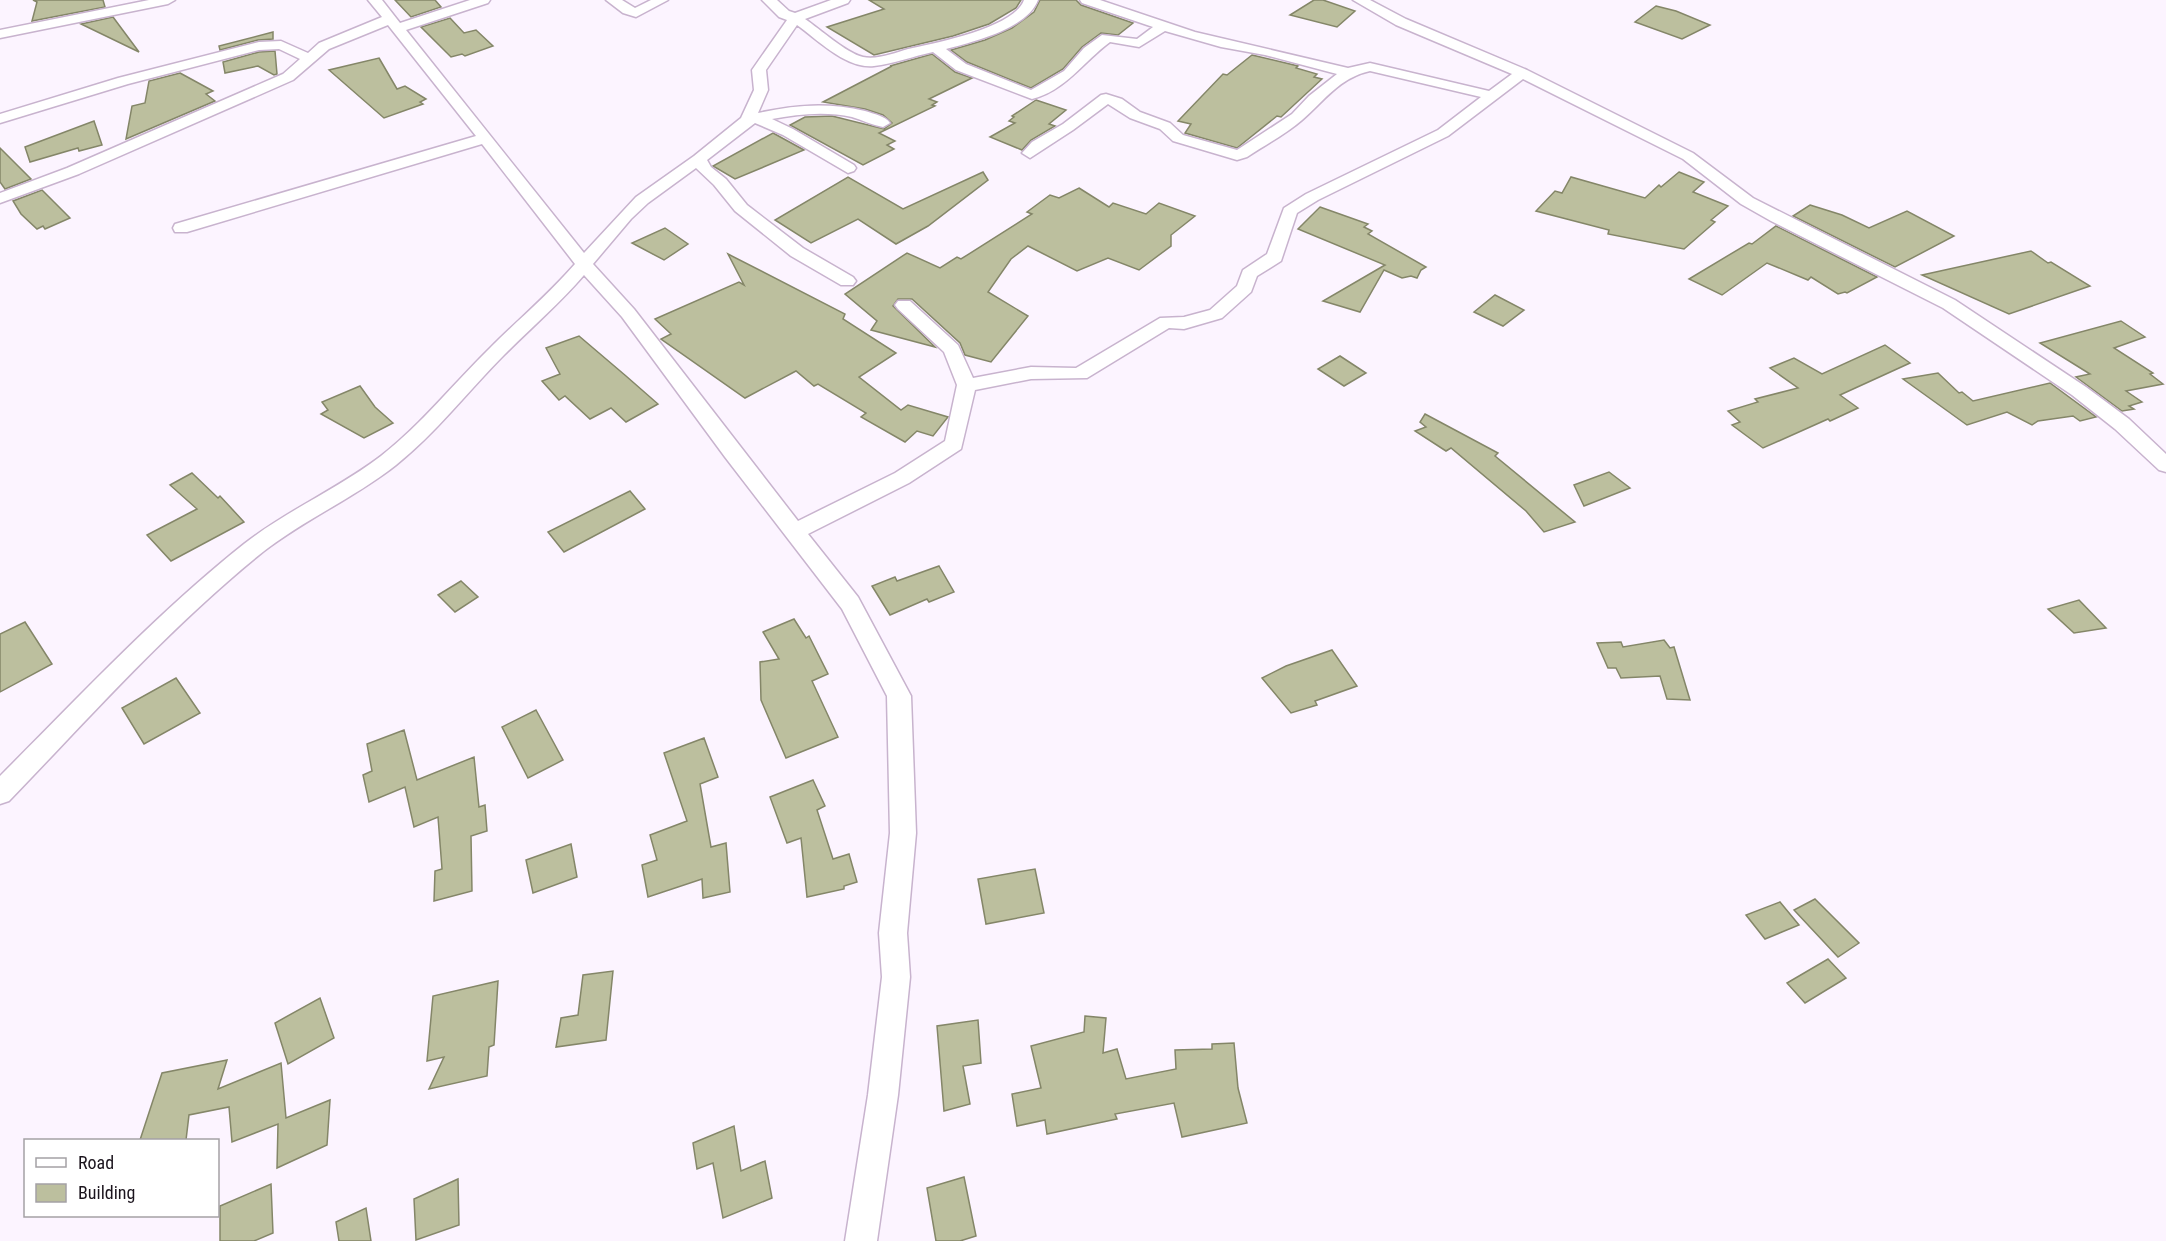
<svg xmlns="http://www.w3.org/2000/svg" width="2166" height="1241" font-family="'Roboto Condensed',sans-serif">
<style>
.building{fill:#bcbf9e;stroke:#848668;stroke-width:1.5}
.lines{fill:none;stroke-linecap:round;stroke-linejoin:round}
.street-casing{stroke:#c8b3ce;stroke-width:3}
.street{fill:#fff;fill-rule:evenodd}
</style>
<rect width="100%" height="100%" fill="#fcf4ff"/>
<!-- building -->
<g class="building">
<polygon points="33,0 103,0 105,7 32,21 37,2"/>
<polygon points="395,0 435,0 441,7 411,17"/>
<polygon points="869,0 1021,0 1016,8 989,24 953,36 874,55 827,27 884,9"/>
<polygon points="1040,0 1076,0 1081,5 1133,23 1118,35 1101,33 1082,47 1063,69 1031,88 967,62 951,50 985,40 1012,28 1034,12"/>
<polygon points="1314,0 1323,0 1355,11 1337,27 1290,15"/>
<polygon points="1656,6 1676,11 1710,25 1682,39 1635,22"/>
<polygon points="113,17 139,52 81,24"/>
<polygon points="450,18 464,33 476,30 493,46 465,56 462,54 451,57 421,27"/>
<polygon points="273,32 273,39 258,40 220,50 219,46"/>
<polygon points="275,51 277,74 274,75 258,66 225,73 223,62 259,52"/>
<polygon points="932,54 955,72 972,78 929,99 937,102 932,105 935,106 879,133 895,141 887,145 894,149 863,165 790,125 805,117 832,116 884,129 892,123 883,115 865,109 823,102 892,66 890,66"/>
<polygon points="1252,55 1298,66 1296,68 1317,74 1314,77 1322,79 1281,117 1277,116 1237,148 1185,133 1191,124 1178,121 1223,74 1227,75"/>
<polygon points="379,58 397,89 405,86 426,99 420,102 423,104 384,118 329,70"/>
<polygon points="180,73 213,91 206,94 215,101 126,139 132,106 145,103 149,81"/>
<polygon points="1036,100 1066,110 1049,124 1055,126 1031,140 1022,150 990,137 1015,123 1009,121 1014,117 1012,116"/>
<polygon points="94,121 102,145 79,151 78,148 30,162 25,147"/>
<polygon points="773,133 804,150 735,179 713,166"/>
<polygon points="0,148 31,179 5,189 0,182"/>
<polygon points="983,172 988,180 928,226 896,244 858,219 811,243 775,220 848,177 903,209"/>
<polygon points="1679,172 1704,182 1693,192 1728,206 1711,220 1715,222 1684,249 1608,234 1609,230 1536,211 1555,191 1562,193 1571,177 1645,198 1659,185 1661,187"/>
<polygon points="1079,188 1109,207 1113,203 1146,214 1159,203 1195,216 1171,235 1171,246 1139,270 1108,258 1077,271 1028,246 1011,259 988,292 1028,316 991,362 965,355 960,343 912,299 898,299 893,306 935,347 871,330 877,321 845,294 907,253 940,268 957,257 961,259 1032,214 1027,212 1050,195 1059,198"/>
<polygon points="42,190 70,218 45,229 43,226 37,229 21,214 13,201"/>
<polygon points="1810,205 1842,215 1869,228 1907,211 1954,236 1895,267 1793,216"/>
<polygon points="1320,207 1368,224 1364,227 1372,231 1368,234 1426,267 1421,270 1417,278 1411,276 1402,278 1384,270 1360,312 1323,301 1385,265 1298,229"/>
<polygon points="1776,226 1877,277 1847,293 1845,292 1838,294 1811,277 1808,280 1767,263 1722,295 1689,279 1749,243 1752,244"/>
<polygon points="665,228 688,244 664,260 632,243"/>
<polygon points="2031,251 2048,263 2051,262 2090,286 2009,314 1922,275"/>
<polygon points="728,254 845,314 843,319 896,353 859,377 901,410 908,405 948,417 933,436 917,431 905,442 861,417 866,413 818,384 814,386 796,371 745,398 661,339 671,334 655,319 739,282 744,285"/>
<polygon points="1495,295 1524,310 1503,326 1474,312"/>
<polygon points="2121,321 2145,337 2114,348 2153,373 2150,374 2163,384 2126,391 2142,402 2129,406 2134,409 2122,411 2076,377 2090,374 2040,343"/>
<polygon points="579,336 626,376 658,404 626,422 611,408 590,419 565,396 559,400 542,381 560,374 546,348"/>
<polygon points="1885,345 1910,363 1840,395 1858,408 1830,421 1828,419 1763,448 1732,425 1740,422 1728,411 1758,402 1755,399 1798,388 1770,368 1794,358 1822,374"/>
<polygon points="1340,356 1366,373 1344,386 1318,369"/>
<polygon points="1938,373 1959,393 1962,392 1973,401 2050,383 2096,417 2080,421 2073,416 2038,421 2032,425 2007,412 1967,425 1903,379"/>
<polygon points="360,386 375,407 393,423 364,438 321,414 328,410 322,402"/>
<polygon points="1425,414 1498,453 1495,456 1575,522 1544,532 1526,511 1451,448 1446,451 1415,431 1426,427 1420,422"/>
<polygon points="1609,472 1630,488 1584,506 1574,485"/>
<polygon points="192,473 218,498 220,496 244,522 171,561 147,535 197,509 170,485"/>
<polygon points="630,491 645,509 564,552 548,532"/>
<polygon points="939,566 954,592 929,602 927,599 890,615 872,586 895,577 897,581"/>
<polygon points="461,581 478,597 455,612 438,595"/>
<polygon points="2079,600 2106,628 2074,633 2048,609"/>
<polygon points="794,619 806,638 809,636 828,674 812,681 838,737 786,758 761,700 760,662 779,659 763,632"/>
<polygon points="25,622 52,664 0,692 0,634"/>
<polygon points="1664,640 1670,648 1674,647 1690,700 1667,699 1660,676 1621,678 1616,668 1608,668 1597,643 1621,642 1623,647"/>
<polygon points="1332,650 1357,686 1315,701 1317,705 1291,713 1262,678 1286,666"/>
<polygon points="176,678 200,713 144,744 122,708"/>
<polygon points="536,710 563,760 528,778 502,727"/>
<polygon points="404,730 417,780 474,757 479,807 485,805 487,831 471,836 472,891 434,901 435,871 442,869 438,817 414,827 405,787 369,802 363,775 372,771 367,744"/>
<polygon points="704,738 718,777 700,784 711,847 726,843 730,892 703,898 702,879 648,897 642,865 657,860 650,835 687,821 664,753"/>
<polygon points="813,780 825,806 817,810 833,859 849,854 857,882 844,886 844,889 807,897 801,838 787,843 770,797"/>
<polygon points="571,844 577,877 533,893 526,860"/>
<polygon points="1035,869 1044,913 986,924 978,879"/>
<polygon points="1815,899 1859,943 1838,957 1794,910"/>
<polygon points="1780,902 1799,925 1765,939 1746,915"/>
<polygon points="1828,959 1846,978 1805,1003 1787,983"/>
<polygon points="613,971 606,1040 556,1047 561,1018 578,1015 583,975"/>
<polygon points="498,981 494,1045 489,1047 487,1076 429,1089 444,1057 427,1061 433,996"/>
<polygon points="320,998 334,1038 288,1064 275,1023"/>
<polygon points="1085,1016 1106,1018 1103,1053 1117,1049 1126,1079 1176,1069 1175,1050 1212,1049 1212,1044 1234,1043 1238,1088 1247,1123 1182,1137 1174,1103 1115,1114 1117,1119 1047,1134 1045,1120 1017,1126 1012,1094 1041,1088 1031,1046 1084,1032"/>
<polygon points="978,1020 981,1063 963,1066 970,1104 944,1111 937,1026"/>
<polygon points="227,1060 218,1089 281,1063 286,1118 330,1100 327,1145 277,1168 278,1124 232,1142 229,1107 189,1115 186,1140 140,1140 162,1073"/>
<polygon points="734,1126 741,1171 765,1161 772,1198 723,1218 713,1163 697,1169 693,1143"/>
<polygon points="964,1177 976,1236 960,1241 936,1241 927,1188"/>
<polygon points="458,1179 459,1225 416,1240 414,1199"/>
<polygon points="271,1184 273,1233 254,1241 220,1241 220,1206"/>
<polygon points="366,1208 371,1241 339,1241 336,1222"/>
</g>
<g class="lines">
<defs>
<g id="street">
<polygon points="149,0 175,0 168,4 0,38 0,30"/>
<path d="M368 0H382L400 23 470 0H490L488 3 406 30 584 253 636 197 694 156 741 118 754 90 752 70 787 20 779 17 762 0H777L789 11 795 13 831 0H850L848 3 805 19C820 29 846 53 863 57 877 60 895 53 908 49 935 43 1014 28 1024 0H1038C1027 29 973 42 946 49L966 64 1031 90 1064 71 1084 48 1102 35 1137 39 1153 27 1082 3 1080 0H1100L1195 32 1348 68 1370 63 1489 91 1512 74 1396 25 1353 0H1370L1406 19 1527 70 1693 153 1753 198 1955 300 2086 387 2129 419 2166 454V472L2159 470 2115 429 2072 395 1943 308 1771 221 1741 204 1683 159 1523 79 1448 136 1318 200 1297 213 1281 261 1257 276 1251 292 1222 318 1184 329 1169 328 1087 378 1031 379 975 390 961 449 909 483 808 534 858 597 911 696 916 833 907 933 910 977 898 1095 877 1241H845L868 1095 882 977 879 933 890 833 887 696 842 609 725 457 622 317 584 275C559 304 531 328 504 355 468 391 436 433 396 465 353 499 301 521 259 555 168 629 90 717 9 801L0 804V776C79 697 156 614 244 544 287 510 338 489 381 456 422 424 454 383 491 347 520 318 548 295 575 264L482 144 187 232H175L173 228 175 224 476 136 388 25 329 49 293 80 79 174 0 203V193L67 168 283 74 300 59 279 49 259 50 128 84 0 123V114L118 78 259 42 281 41 308 53 319 43 382 17ZM797 25C818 40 846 69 874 66 893 64 914 56 933 52L956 70 1032 99C1065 91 1084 61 1110 42L1139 47 1165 31 1221 47 1265 55 1337 74 1309 96 1292 114 1237 150 1183 135 1170 123 1140 112 1122 99 1106 94 1101 95 1063 124 1032 142 1022 153 1030 158 1073 130 1108 104 1130 118 1160 129 1173 141 1237 160 1247 157C1265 145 1286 134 1302 120 1325 100 1339 78 1370 71L1481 97 1438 130 1306 194 1284 208 1267 254 1243 270 1237 286 1210 310 1184 317 1160 318 1076 368 1031 367 973 378 958 345 910 301H898L895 305 898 309 944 352 957 385 945 441 895 473 798 521 634 309 593 264 631 219 648 203 696 168 714 185 735 211 791 256 841 285H853L856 281 853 277 803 248 747 205 726 179 711 167 707 160 755 123 783 135 848 173 854 171 856 168 854 165 793 129 772 119C798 114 826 111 852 117 862 120 872 125 883 127L890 123C885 116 874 114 865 111 828 102 794 105 758 113L768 90 766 70Z"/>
<polygon points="606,0 622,0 635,8 651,0 668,0 636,17 623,13"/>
</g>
</defs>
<!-- street casing -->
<use href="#street" class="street-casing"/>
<!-- street -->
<use href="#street" class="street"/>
</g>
<!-- legend -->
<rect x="24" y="1139" width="195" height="78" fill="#ffffff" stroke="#a4a1a5" stroke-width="1.5"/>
<rect x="36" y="1158" width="30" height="9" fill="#ffffff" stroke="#a4a1a5" stroke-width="1.5"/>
<text x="78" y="1169" font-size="18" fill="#1b141d">Road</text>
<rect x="36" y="1184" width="30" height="18" fill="#bcbf9e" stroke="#a4a1a5" stroke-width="1.5"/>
<text x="78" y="1199" font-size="18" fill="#1b141d">Building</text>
</svg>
